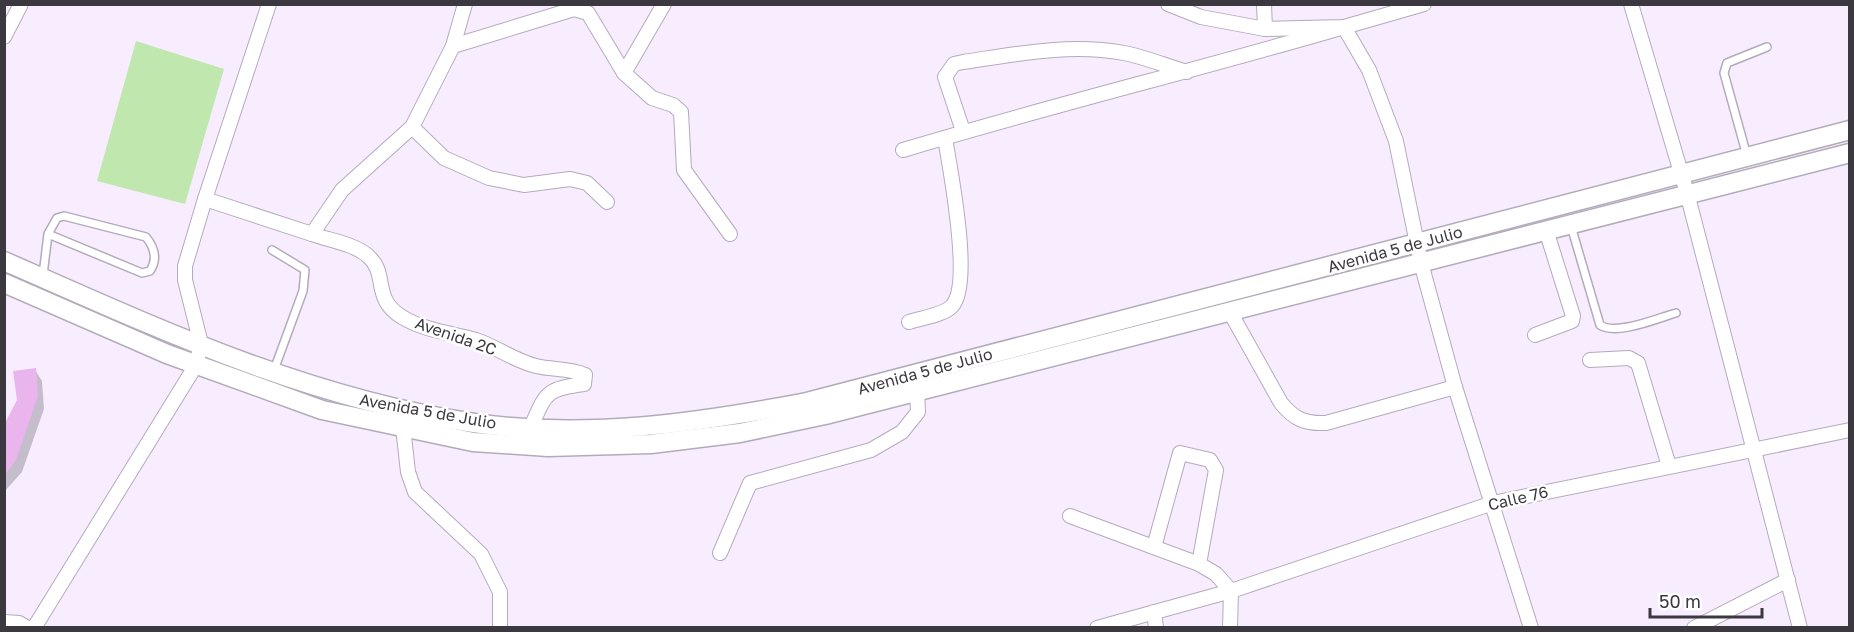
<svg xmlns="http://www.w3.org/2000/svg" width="1854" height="632" font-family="'Golos Text',sans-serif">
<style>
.green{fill:#bfe7ae}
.shadow{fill:#0003}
.building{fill:#eab4ed}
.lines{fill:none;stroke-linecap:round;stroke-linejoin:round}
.lane-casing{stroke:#b4abba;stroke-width:10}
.street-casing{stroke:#b4abba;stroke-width:16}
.secondary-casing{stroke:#b4abba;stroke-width:21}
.lane{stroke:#fff;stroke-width:7}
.street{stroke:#fff;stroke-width:14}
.secondary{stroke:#fff;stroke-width:18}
.labels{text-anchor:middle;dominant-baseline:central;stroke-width:5;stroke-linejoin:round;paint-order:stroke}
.street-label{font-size:16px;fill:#3c383f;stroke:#fff}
</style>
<rect width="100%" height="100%" fill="#f7edfe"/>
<!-- green -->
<polygon class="green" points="136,41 224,69 185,204 97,181"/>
<!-- shadow -->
<polygon class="shadow" points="35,370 42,381 44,409 22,472 4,492 4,428"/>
<!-- building -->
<polygon class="building" points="36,368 38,396 16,460 4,476 4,425 17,400 13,371"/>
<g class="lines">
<defs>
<g id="lane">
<polyline points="1747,156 1724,73 1727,63 1767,47"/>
<path d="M1571 226 1600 325C1616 336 1658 318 1676 313"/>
<polyline points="272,250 305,270 303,291 274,370"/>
<path d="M43 275 48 234 57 218 64 216 146 237C154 247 158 259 150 271L142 273 48 234"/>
</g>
<g id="street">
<path d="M465 4 453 46 412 127 342 190 312 234C328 240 355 244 368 256 389 274 371 298 402 317 425 331 452 333 476 340 497 347 515 361 536 366 552 370 571 368 585 375L584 384C545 389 546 393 531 427"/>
<polyline points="1168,4 1201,17 1265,29 1344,27 1424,4"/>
<polyline points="1264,4 1265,29"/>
<polyline points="1631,4 1687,193 1800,628"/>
<polyline points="1344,27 1369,70 1396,141 1421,263 1455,387 1531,628"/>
<polyline points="4,37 21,4"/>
<polyline points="453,46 574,9 588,13 624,73 664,4"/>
<polyline points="624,73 652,98 673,105 681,112 684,170 730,234"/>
<polyline points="412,127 444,158 489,178 524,185 570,179 587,183 607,202"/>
<path d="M963 131 945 77 954 64 963 62C1017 54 1070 43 1124 53 1145 57 1166 66 1187 72"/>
<path d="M903 150C1049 106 1197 70 1344 27"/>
<polyline points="205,199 269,4"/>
<path d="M1230 312 1281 403C1294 419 1305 424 1326 423L1455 387"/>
<path d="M909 322C921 318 944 315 952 306 973 284 950 169 945 138"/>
<polyline points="1535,335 1572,321 1573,316 1546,230"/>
<polyline points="1590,360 1629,358 1638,363 1669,466"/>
<polyline points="403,427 408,472 415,492 481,554 500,592 500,628"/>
<polyline points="1070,516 1199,564 1216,574 1231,591 1097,628"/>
<polyline points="1154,547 1180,453 1210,460 1216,470 1199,564"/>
<polyline points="720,553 750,483 871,450 902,432 918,412 917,391"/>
<polyline points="1154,612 1156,628"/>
<polyline points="4,622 19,623 28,628"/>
<polyline points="34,628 196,365 201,344 185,280 185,266 205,199 312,234"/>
<polyline points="1230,628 1231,591 1493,503 1850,430"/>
<polyline points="1694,628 1788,580"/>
</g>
<g id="secondary">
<path d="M4 261C156 328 309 399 474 423 585 439 698 423 807 402L1850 130"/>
<polyline points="4,283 167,354 322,410 473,442 548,447 651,444 740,433 825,415 1850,153"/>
</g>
</defs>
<!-- lane casing -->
<use href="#lane" class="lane-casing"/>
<!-- street casing -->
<use href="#street" class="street-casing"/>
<!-- secondary casing -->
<use href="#secondary" class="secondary-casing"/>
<!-- lane -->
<use href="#lane" class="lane"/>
<!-- street -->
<use href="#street" class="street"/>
<!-- secondary -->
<use href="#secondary" class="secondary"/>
</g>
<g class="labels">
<!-- street labels -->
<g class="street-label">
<text transform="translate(1395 249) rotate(-15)">Avenida 5 de Julio</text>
<text transform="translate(456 336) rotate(19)">Avenida 2C</text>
<text transform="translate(925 371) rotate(-15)">Avenida 5 de Julio</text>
<text transform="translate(428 411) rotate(10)">Avenida 5 de Julio</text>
<text transform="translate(1518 498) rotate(-13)">Calle 76</text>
</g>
</g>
<!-- border -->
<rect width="1854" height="632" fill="none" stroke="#3c383f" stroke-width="12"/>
<!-- scale -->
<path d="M1650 608v9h112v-9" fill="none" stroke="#3c383f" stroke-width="3"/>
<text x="1659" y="608" font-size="18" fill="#3c383f" stroke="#ffffff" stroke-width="4.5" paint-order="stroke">50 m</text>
</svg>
